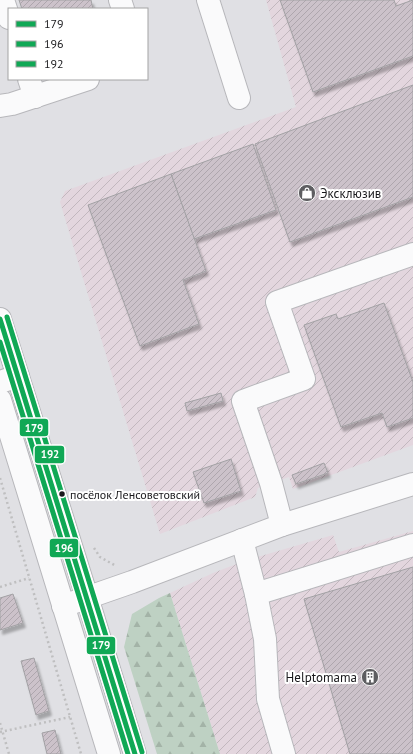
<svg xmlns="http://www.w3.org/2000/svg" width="413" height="754" font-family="'PT Sans',sans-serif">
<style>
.industrial{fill:url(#industrial-furrows)}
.forest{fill:url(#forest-firs)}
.building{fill:url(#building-hatch);stroke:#a2a1a4;filter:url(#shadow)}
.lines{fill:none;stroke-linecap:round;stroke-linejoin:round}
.minor-casing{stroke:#b7b7bb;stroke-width:24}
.highway-casing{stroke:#b7b7bb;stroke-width:24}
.path{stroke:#bfbfc0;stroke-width:2.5;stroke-dasharray:2 3;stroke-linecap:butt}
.minor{stroke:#fafafb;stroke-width:22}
.highway{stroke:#fafafb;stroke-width:22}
.bus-1-casing{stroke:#fff;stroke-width:8}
.bus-2-casing{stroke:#fff;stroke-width:8}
.bus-3-casing{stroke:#fff;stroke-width:8}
.bus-1{stroke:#10a855;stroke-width:5}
.bus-2{stroke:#10a855;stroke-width:5}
.bus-3{stroke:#10a855;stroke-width:5}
.bus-dot{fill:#18181b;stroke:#fff;stroke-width:1.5}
.labels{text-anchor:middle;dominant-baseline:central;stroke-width:4;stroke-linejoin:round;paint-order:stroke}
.bus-label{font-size:12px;fill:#18181b;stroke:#fff;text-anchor:start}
.poi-label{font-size:13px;fill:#18181b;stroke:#fff;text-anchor:start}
.line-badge{stroke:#fff;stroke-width:1.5}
.badge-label{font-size:11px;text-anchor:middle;font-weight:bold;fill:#fff}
</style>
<defs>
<pattern id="industrial-furrows" width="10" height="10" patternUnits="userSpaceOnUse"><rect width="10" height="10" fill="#e3d6de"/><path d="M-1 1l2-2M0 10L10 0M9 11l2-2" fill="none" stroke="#c2b7be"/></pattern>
<pattern id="forest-firs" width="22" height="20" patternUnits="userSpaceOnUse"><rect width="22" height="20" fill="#bed1c3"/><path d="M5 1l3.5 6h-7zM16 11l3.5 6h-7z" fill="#a3b3a7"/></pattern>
<pattern id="building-hatch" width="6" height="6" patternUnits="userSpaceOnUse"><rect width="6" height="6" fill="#ccc2ca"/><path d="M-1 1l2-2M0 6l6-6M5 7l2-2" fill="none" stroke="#aea6ad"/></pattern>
<filter id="shadow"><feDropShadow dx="2.5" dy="4.5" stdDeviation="1" flood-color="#0004"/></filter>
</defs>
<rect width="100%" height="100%" fill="#e0e0e4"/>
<!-- industrial -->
<g class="industrial">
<polygon points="266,0 413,0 413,445 293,489 289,477 258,488 255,497 160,534 60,202 65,191 296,107"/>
<polygon points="413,531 413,754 220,754 170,593 213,573 247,560 333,535 339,552"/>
</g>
<!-- forest -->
<polygon class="forest" points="170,593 220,754 157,754 124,647 132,614 159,598"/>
<!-- building -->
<g class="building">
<polygon points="19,0 91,0 93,9 22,9"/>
<polygon points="280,0 394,0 396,6 413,0 413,56 313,92"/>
<polygon points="413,85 413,197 290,242 255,144"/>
<polygon points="253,144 276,210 194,239 171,174"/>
<polygon points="171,174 206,271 183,280 199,324 140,346 88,205"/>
<polygon points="384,303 413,382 413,418 387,427 382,413 341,427 304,325 336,314 338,319"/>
<polygon points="221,393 223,401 187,411 185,403"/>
<polygon points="231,459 241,491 204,503 193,472"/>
<polygon points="324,463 328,473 296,484 292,475"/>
<polygon points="413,567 413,754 350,754 304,599"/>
<polygon points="13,594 23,623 0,630 0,598"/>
<polygon points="34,658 49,711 36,715 21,661"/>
<polygon points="55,730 61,754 47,754 42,733"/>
</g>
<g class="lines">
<defs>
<g id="minor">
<polyline points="3,0 9,18"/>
<polyline points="120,0 123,9"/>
<polyline points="208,0 239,98"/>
<polyline points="29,79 35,97"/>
<polyline points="0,106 12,104 88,79"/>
<polyline points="0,382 18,376"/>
<polyline points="282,525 271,483 243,401 304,379 277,302 413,254"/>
<polyline points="242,540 256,594 265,639 268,699 284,754"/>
<polyline points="256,594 413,545"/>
<polyline points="63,606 132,582 282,525 413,484"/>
</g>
<g id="highway">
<polyline points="0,319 87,597 135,754"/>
<polyline points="0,400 109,754"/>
</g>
</defs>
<!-- minor casing -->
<use href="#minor" class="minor-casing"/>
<!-- highway casing -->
<use href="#highway" class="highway-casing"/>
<!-- path -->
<g class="path">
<polyline points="0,478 81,754"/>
<polyline points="94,548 100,557 116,566"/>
<polyline points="0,587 29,578"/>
<polyline points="0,723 9,754"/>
<polyline points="0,732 70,717"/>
</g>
<!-- minor -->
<use href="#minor" class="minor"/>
<!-- highway -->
<use href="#highway" class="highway"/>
<defs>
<polyline id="bus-1" points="0,319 135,754"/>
<polyline id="bus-2" points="0,342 128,754"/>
<polyline id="bus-3" points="7,317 142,752"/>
</defs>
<!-- bus-1 casing -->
<use href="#bus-1" class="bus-1-casing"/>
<!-- bus-2 casing -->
<use href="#bus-2" class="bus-2-casing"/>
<!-- bus-3 casing -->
<use href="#bus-3" class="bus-3-casing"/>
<!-- bus-1 -->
<use href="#bus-1" class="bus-1"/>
<!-- bus-2 -->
<use href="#bus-2" class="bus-2"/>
<!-- bus-3 -->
<use href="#bus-3" class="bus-3"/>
</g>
<!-- icons -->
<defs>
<symbol id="shop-disc" viewBox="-11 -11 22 22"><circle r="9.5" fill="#5e5e61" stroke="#fff"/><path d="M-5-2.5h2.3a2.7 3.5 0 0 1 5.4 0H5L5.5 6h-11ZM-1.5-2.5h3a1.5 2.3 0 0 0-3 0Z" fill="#fff"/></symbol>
<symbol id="building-disc" viewBox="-11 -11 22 22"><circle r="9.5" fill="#5e5e61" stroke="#fff"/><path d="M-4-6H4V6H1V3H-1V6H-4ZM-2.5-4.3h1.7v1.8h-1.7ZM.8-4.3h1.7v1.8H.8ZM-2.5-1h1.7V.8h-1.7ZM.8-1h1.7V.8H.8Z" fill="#fff"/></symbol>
</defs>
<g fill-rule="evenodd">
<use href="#shop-disc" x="297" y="183" width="20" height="20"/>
<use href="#building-disc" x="360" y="667" width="20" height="20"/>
</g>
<!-- markers -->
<circle class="bus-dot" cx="62" cy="494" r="3.5"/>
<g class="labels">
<!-- bus labels -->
<g class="bus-label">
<text x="70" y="494">посёлок Ленсоветовский</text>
</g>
<!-- poi labels -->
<g class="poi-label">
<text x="320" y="193">Эксклюзив</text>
<text x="357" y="677" text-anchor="end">Helptomama</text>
</g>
</g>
<g class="line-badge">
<rect x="19" y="418" width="30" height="19" rx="4" fill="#10a855"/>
<rect x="34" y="445" width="31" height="19" rx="4" fill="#10a855"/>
<rect x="49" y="538" width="30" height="20" rx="4" fill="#10a855"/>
<rect x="86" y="636" width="30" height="19" rx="4" fill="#10a855"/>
</g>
<g class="badge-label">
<text x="34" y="432">179</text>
<text x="50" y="458">192</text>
<text x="64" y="552">196</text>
<text x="101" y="649">179</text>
</g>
<!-- legend -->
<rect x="8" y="8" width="140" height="72" fill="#ffffff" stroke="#a3a3a4"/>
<rect x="16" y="21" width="20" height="6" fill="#10a855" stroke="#a3a3a4"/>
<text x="44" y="28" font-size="12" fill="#18181b">179</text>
<rect x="16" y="41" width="20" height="6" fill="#10a855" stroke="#a3a3a4"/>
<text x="44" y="48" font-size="12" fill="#18181b">196</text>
<rect x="16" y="61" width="20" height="6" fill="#10a855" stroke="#a3a3a4"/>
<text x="44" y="68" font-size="12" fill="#18181b">192</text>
</svg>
